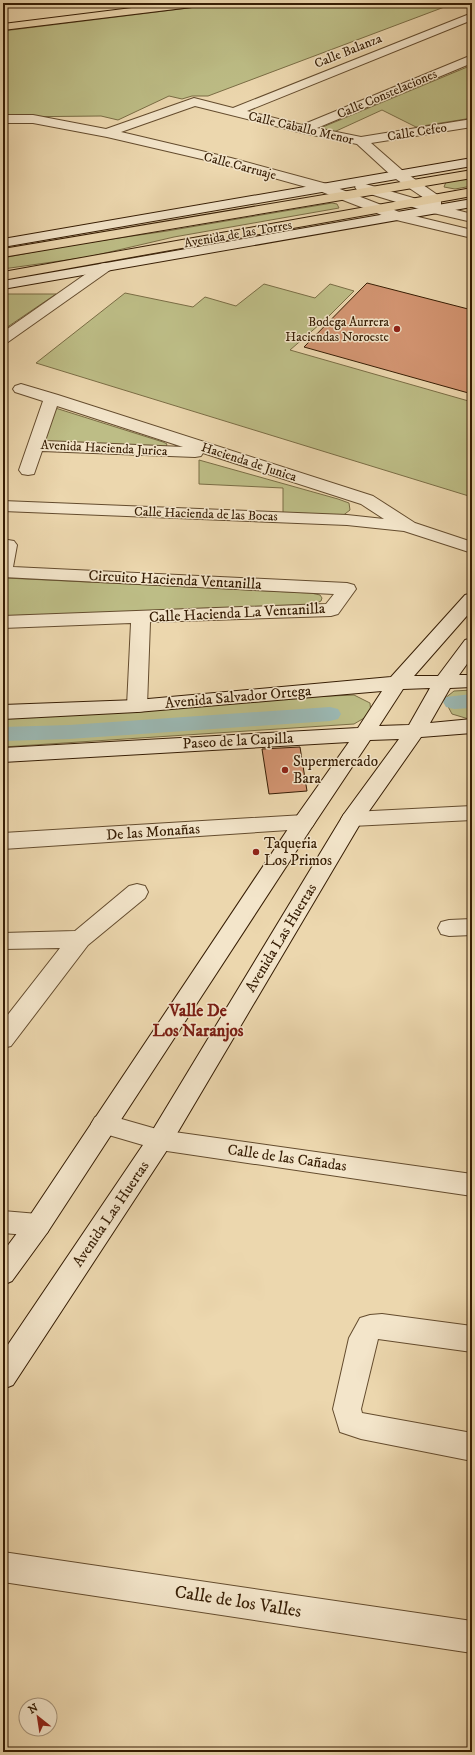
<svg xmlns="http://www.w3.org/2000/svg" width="475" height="1755" font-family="'IM FELL DW Pica',serif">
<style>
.green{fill:#bdbd86;stroke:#7a6d45}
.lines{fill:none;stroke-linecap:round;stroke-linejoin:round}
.canal{fill:#9bb8b3;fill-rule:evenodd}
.building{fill:#d39572;stroke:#361d04}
.street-casing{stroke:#644c2e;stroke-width:2}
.secondary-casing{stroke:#361d04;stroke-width:2}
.primary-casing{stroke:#361d04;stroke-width:2}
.highway-casing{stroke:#361d04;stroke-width:2}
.street{fill:#f3e5ca;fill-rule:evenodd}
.secondary{fill:#f3e5ca;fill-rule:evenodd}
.primary{fill:#ecd7ae;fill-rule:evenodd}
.highway{fill:#ecd7ae;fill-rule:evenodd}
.poi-dot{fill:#8f2418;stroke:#f3e5ca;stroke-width:1.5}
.labels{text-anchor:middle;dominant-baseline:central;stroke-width:3;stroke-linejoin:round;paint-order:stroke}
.far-street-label{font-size:13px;fill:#361d04;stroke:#f3e5ca}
.far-poi-label{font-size:13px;fill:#361d04;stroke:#f3e5ca;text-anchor:end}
.street-label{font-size:15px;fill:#361d04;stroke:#f3e5ca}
.poi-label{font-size:15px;fill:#361d04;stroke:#f3e5ca;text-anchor:start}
.quarter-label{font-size:17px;font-weight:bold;fill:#7a1f14;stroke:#f3e5ca}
.near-street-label{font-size:18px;fill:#361d04;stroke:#f3e5ca}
</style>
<rect width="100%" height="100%" fill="#ecd7ae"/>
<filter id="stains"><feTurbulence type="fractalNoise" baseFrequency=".005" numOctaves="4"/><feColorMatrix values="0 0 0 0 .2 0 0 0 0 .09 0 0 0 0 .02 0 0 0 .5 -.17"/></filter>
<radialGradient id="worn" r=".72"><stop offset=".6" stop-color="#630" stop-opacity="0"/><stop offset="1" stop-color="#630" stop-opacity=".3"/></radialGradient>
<!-- green -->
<g class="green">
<polygon points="229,3 455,3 208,96 192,96 182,99 169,96 118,120 101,116 3,117 3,31"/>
<polygon points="472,65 472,118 416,127 382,110 334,132 318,129"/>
<polygon points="472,178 472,186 455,189 444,187 446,182"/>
<polygon points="332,203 337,204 339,208 174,237 88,257 3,269 3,258 64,246 167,231"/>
<polygon points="264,284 315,298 330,284 354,291 327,318 290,350 472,402 472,497 36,363 125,293 193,307 205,297 236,306"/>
<polygon points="3,294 56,294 3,330"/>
<polygon points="49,406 163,442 167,444 165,449 41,444"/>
<polygon points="199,460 338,499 349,503 350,510 341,517 283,514 283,488 199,484"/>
<polygon points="6,578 311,593 320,595 322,598 321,601 310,606 3,616 3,589"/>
<polygon points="472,690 472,720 452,714 444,699 454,691"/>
<polygon points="354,695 370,703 371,714 354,724 3,747 3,710"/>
</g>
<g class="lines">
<!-- canal -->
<g class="canal">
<polygon points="472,694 472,708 454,709 446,707 443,702 446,697"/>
<polygon points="330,707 338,709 341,714 338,719 330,721 69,739 3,741 3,727 69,725"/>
</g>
</g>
<!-- building -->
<g class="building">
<polygon points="367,283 472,310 472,394 304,347"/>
<polygon points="300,747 307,791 269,794 262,749"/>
</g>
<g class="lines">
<defs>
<g id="street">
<polygon points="472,13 472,20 247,111 302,125 472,55 472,63 317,128 361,137 472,119 472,127 371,143 403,171 439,196 441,199 441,206 472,214 472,222 429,212 357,190 355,187 357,184 362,183 427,202 427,200 393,177 357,144 303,133 195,106 121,132 231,158 327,184 402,213 472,230 472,238 392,219 317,190 223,164 107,137 33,123 3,123 3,115 33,115 106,129 194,98 233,108"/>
<polygon points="105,263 110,264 112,267 110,270 8,342 3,344 3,332 100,264"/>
<path d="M21 384 58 395 373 496 415 523 472 542V553L404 531 347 525 3 511V501L347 515 384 519 361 504 203 453 201 456 195 457 42 451 34 474 28 475 22 474 19 470 43 401 15 392 13 389 15 386ZM57 406 183 447 45 441Z"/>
<polygon points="8,540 14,541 17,545 13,567 347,583 354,585 356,589 338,614 331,616 150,622 147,706 144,711 137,712 130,711 127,706 131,623 3,628 3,616 326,604 334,594 3,577 3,541"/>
<polygon points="472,806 472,820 352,826 344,824 341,819 344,814 352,812"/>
<polygon points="304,815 312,817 315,822 312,827 304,829 3,849 3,833"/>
<polygon points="137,884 145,886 148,892 145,898 88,945 11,1046 3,1048 3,1021 60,948 3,949 3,933 75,931 129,886"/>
<polygon points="472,919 472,935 449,936 441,934 438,928 441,922 449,920"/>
<polygon points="104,1114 160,1130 472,1174 472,1196 160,1150 95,1131 91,1124 95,1117"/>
<polygon points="3,1211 38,1214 47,1217 51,1225 47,1233 38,1236 3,1233"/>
<polygon points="382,1314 472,1326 472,1352 378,1339 361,1409 362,1413 472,1433 472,1461 361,1439 340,1432 333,1409 349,1338 360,1318 370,1315"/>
<polygon points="3,1552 472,1621 472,1653 3,1582"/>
</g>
<g id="secondary">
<polygon points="472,158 472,166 3,247 3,239"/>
<polygon points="472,199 472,207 3,289 3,281"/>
<path d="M472 593V610L414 676H438L465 640 472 638V657L459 675H472V687L450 688 430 723 472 719V733L421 737 360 824 169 1147 13 1385 3 1389V1352L151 1133 344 814 399 739 370 740 312 827 47 1233 12 1281 3 1285V1252L29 1217 296 817 349 742 3 762V748L358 728 382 691 137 712 3 719V705L137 700 391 677 465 595ZM430 688 409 725 379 726 403 689Z"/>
</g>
<g id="primary">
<polygon points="472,170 472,178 3,257 3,249"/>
<polygon points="472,188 472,196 3,280 3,272"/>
</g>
<polygon id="highway" points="172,3 206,3 200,6 3,30 3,24"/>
</defs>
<!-- street casing -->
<use href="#street" class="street-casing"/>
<!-- secondary casing -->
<use href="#secondary" class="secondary-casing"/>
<!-- primary casing -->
<use href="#primary" class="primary-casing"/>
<!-- highway casing -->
<use href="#highway" class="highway-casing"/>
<!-- street -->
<use href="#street" class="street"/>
<!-- secondary -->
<use href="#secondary" class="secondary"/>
<!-- primary -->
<use href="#primary" class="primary"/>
<!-- highway -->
<use href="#highway" class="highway"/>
</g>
<!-- markers -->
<g class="poi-dot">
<circle cx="397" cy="329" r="4"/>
<circle cx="285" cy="770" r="4"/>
<circle cx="256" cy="852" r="4"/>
</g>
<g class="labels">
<!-- far-street labels -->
<g class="far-street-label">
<text transform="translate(348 51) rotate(-22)">Calle Balanza</text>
<text transform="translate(387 94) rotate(-23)">Calle Constelaciones</text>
<text transform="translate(301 128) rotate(13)">Calle Caballo Menor</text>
<text transform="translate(417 132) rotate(-9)">Calle Cefeo</text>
<text transform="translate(240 166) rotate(15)">Calle Carruaje</text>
<text transform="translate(238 234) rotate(-10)">Avenida de las Torres</text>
<text transform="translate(104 448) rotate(3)">Avenida Hacienda Jurica</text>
<text transform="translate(249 462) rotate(18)">Hacienda de Junica</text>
<text transform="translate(206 514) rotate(2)">Calle Hacienda de las Bocas</text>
</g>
<!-- far-poi labels -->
<g class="far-poi-label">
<text x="389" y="322">Bodega Aurrera<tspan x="389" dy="15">Haciendas Noroeste</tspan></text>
</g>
<!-- street labels -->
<g class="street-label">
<text transform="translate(175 580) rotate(3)">Circuito Hacienda Ventanilla</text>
<text transform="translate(237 613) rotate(-3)">Calle Hacienda La Ventanilla</text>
<text transform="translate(238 697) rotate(-5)">Avenida Salvador Ortega</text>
<text transform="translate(238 741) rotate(-3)">Paseo de la Capilla</text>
<text transform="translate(153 832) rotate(-4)">De las Monañas</text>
<text transform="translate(281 938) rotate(-59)">Avenida Las Huertas</text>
<text transform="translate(287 1158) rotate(8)">Calle de las Cañadas</text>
<text transform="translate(111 1214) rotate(-56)">Avenida Las Huertas</text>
</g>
<!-- poi labels -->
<g class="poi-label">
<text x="293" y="761">Supermercado<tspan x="293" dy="17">Bara</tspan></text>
<text x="264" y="843">Taqueria<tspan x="264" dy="17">Los Primos</tspan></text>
</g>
<!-- quarter labels -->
<g class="quarter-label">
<text x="198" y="1011">Valle De<tspan x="198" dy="20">Los Naranjos</tspan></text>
</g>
<!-- near-street labels -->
<g class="near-street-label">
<text transform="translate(238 1602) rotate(9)">Calle de los Valles</text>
</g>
</g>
<!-- margin -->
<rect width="475" height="1755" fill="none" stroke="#ecd7ae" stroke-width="16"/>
<rect x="4" y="4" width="467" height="1747" fill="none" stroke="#361d04" stroke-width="2"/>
<rect x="8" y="8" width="459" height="1739" fill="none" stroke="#361d04"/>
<!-- north arrow -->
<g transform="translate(38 1717) rotate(330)"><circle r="19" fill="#f3e5ca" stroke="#a7957b"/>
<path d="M0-3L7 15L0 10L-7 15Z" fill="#8f2418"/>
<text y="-6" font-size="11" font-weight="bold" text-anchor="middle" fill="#361d04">N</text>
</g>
<rect width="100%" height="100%" filter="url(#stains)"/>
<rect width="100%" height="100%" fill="url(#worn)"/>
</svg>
